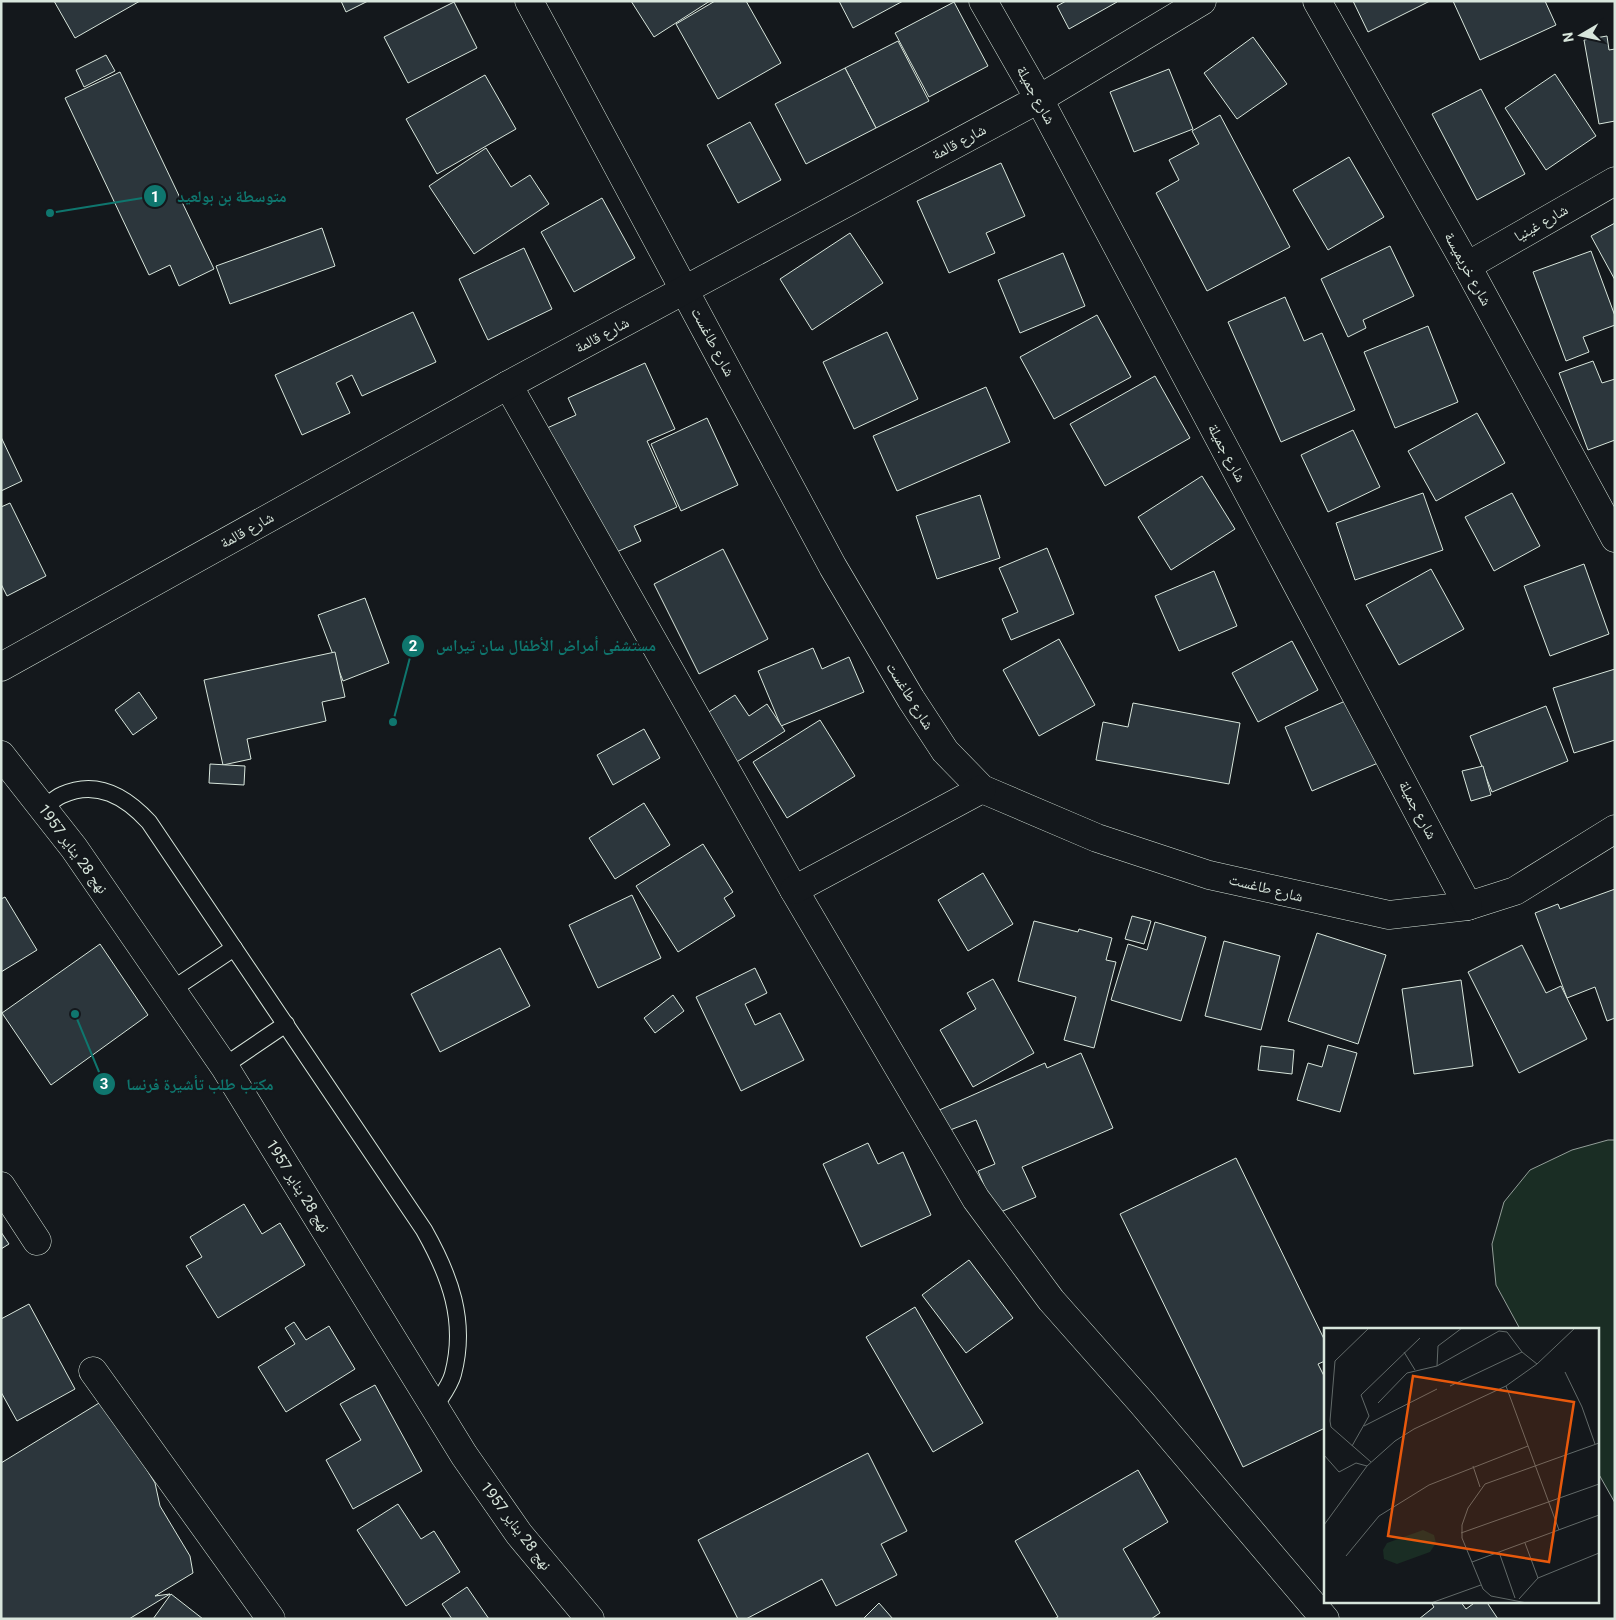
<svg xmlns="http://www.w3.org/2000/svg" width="1616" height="1620" font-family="Roboto,'Noto Naskh Arabic',sans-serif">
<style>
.green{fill:#1a2d24;stroke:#939e99}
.building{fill:#2c363c;stroke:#d8e6dc}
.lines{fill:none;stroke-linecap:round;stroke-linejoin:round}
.lane-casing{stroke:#d8e6dc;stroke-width:18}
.street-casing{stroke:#d8e6dc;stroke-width:29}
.secondary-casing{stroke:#d8e6dc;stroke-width:29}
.lane{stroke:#14181c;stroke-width:16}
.street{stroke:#14181c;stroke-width:28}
.secondary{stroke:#14181c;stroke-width:28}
.labels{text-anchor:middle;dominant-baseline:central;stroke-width:4;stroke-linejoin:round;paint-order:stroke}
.street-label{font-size:15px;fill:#d8e6dc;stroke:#14181c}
.inset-road{fill:none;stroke:#626a69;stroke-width:1}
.view{fill:#e8590c;fill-opacity:0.15;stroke:#e8590c;stroke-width:2.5}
.inset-edge{fill:none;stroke:#d8e6dc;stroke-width:2.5}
.leader{fill:none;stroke:#0f766e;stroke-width:2}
.callout-dot{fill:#0f766e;stroke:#14181c;stroke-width:2}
.mark-label{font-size:15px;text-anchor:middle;font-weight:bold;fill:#fff}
.callout-label{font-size:16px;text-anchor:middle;font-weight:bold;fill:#0f766e;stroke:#14181c;stroke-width:4;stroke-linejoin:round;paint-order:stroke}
</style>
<rect width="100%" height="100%" fill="#14181c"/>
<!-- green -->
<polygon class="green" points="1608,1140 1615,1140 1615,1503 1597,1471 1597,1329 1520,1329 1496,1285 1492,1244 1504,1202 1530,1170 1572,1150"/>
<!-- building -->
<g class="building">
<polygon points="54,1 140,1 75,38"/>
<polygon points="341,1 368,1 346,12"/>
<polygon points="631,1 710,1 654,37"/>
<polygon points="715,1 746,1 781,63 718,99 676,24"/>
<polygon points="839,1 903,1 853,28"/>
<polygon points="1066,1 1117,1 1117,2 1069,29 1057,6"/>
<polygon points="1353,1 1430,1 1368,32"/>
<polygon points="1453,1 1545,1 1556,25 1480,60"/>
<polygon points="454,2 477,48 408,83 384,37"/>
<polygon points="954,2 988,66 929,97 895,33"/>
<polygon points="1607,36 1609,50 1615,49 1615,121 1599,124 1584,40"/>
<polygon points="1253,37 1287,84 1237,119 1204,73"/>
<polygon points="898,41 929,101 876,128 845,68"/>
<polygon points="106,55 115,71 84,87 76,70"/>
<polygon points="845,68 876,128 806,164 775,104"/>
<polygon points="1169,69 1193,129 1134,152 1110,92"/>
<polygon points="120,72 214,269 179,286 170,265 149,275 65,98"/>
<polygon points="1555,74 1596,136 1546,170 1505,108"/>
<polygon points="485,75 516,129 437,174 406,119"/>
<polygon points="1481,89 1525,174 1477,200 1432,114"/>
<polygon points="1220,115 1290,247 1207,291 1156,193 1179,180 1169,160 1199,144 1192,131"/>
<polygon points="750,122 781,180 738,203 707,145"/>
<polygon points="486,148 511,187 530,175 549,204 474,254 429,186"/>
<polygon points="1349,157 1384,217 1328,250 1293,190"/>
<polygon points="1001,163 1025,216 986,233 995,253 949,273 917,201"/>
<polygon points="602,198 635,258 574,292 541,232"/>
<polygon points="1615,223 1615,280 1591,236"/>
<polygon points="322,228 335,266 230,304 216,266"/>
<polygon points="850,233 883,283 812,330 780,279"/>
<polygon points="1390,246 1414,296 1363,320 1366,328 1348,337 1321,279"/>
<polygon points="524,248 552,309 488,340 459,279"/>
<polygon points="1591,251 1615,316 1615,325 1583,337 1589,352 1566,361 1533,272"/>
<polygon points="1063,253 1085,306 1020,333 998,280"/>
<polygon points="1285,297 1304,341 1322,333 1355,410 1281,442 1228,322"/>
<polygon points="413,312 436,362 362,396 352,375 336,383 350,413 302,435 275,375"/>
<polygon points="1097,315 1131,377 1054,419 1020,357"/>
<polygon points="1428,326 1458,402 1395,428 1364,352"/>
<polygon points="887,332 918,399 854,429 823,362"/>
<polygon points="1593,361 1602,383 1615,379 1615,440 1588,450 1559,373"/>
<polygon points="645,363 675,429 647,441 677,507 634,526 641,541 610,555 536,433 576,415 568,398"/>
<polygon points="1155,376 1190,438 1105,486 1070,424"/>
<polygon points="986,387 1010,442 897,491 873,436"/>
<polygon points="1477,413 1505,463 1436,501 1408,451"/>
<polygon points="707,418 738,485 681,511 651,444"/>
<polygon points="1353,430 1380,487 1328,512 1301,455"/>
<polygon points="1,437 22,481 1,491"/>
<polygon points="1202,476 1235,529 1171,570 1138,517"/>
<polygon points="1423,493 1443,550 1355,580 1336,523"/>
<polygon points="1512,493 1540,546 1494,571 1465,517"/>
<polygon points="980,495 1000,558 937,579 916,516"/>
<polygon points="10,503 46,576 7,596 1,584 1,507"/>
<polygon points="1047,548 1074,614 1011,640 1002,619 1018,612 999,568"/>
<polygon points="723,549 768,639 699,674 654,584"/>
<polygon points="1584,564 1609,634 1550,656 1524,586"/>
<polygon points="1431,569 1464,629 1399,665 1366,605"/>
<polygon points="1214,571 1237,626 1179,651 1155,596"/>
<polygon points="365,598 389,663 343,681 318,615"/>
<polygon points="1059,639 1095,705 1039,736 1003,670"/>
<polygon points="1292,641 1318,690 1258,722 1232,673"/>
<polygon points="813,648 822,669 849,657 864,692 781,726 758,671"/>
<polygon points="335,652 345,697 322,702 326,721 247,739 251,759 223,765 204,680"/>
<polygon points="1615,669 1615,740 1574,753 1553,688"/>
<polygon points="139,692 157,718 133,735 115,710"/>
<polygon points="735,695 749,716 767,704 785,731 735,763 704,715"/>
<polygon points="1350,699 1378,763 1312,791 1285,727"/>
<polygon points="1133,703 1240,723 1229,784 1096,760 1103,722 1128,727"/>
<polygon points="1546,706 1568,761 1492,792 1470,736"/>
<polygon points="820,720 855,776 787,818 753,762"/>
<polygon points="644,729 660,758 613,785 597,755"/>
<polygon points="210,764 245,766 244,785 209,783"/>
<polygon points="1483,766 1491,795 1471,801 1462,771"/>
<polygon points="644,803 670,845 615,879 589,838"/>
<polygon points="703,844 733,892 724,898 735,916 678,952 636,886"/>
<polygon points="983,873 1013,924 968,951 938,900"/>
<polygon points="1615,889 1615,1018 1607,1021 1595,987 1567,998 1535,913 1558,904 1560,909"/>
<polygon points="632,895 661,958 598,988 569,925"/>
<polygon points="5,897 37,950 1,972 1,899"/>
<polygon points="1132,916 1151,921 1144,944 1125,939"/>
<polygon points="1034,921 1078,932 1079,929 1112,938 1106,960 1116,962 1094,1048 1064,1040 1076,997 1018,981"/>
<polygon points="1155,922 1206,937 1181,1021 1111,1000 1128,944 1147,950"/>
<polygon points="1317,933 1386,955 1358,1044 1288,1021"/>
<polygon points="1224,941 1280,956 1261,1030 1205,1016"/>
<polygon points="100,944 148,1015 51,1085 2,1013"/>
<polygon points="1522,945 1546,993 1561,986 1587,1039 1519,1073 1468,972"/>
<polygon points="500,948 530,1006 440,1052 411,994"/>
<polygon points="755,968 767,993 745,1004 755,1025 780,1013 804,1060 741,1091 696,997"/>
<polygon points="993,979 1034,1053 973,1087 940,1030 976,1009 967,993"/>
<polygon points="1461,980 1473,1066 1414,1074 1402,989"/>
<polygon points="673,995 684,1011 655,1033 644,1018"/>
<polygon points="1328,1045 1357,1053 1340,1112 1297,1100 1308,1063 1322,1067"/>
<polygon points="1261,1046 1294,1050 1292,1074 1258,1070"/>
<polygon points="1081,1053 1113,1128 1022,1167 1036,1197 996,1214 978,1171 995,1164 976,1120 945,1132 937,1111 1045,1063 1047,1068"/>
<polygon points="868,1143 878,1164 903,1152 931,1215 861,1247 823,1164"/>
<polygon points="1236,1158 1325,1341 1325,1361 1318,1364 1325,1378 1325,1428 1243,1467 1120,1214"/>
<polygon points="244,1204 262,1234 280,1223 305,1265 218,1318 186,1266 202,1257 190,1237"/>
<polygon points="1,1232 9,1244 1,1249"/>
<polygon points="969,1260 1013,1318 966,1353 922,1295"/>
<polygon points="29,1304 75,1389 17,1421 1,1392 1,1319"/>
<polygon points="915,1307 983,1423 933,1452 866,1337"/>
<polygon points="294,1322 306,1340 329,1326 355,1369 286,1412 258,1367 295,1344 285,1328"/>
<polygon points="375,1385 422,1471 353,1509 326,1460 361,1440 340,1404"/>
<polygon points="104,1400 155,1483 160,1506 190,1556 193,1573 155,1596 170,1594 129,1619 1,1619 1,1463"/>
<polygon points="868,1453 907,1531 881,1544 897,1575 836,1606 822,1579 746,1619 738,1619 698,1540"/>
<polygon points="1138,1470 1168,1522 1123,1549 1160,1613 1151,1619 1054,1619 1058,1617 1015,1541"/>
<polygon points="398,1504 421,1539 434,1531 460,1572 406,1606 357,1530"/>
<polygon points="467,1587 489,1619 452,1619 442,1604"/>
<polygon points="171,1594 203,1619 153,1619"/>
<polygon points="1430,1601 1460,1601 1466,1609 1477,1601 1486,1601 1498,1619 1419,1619 1434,1607"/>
<polygon points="879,1603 893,1619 863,1619"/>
</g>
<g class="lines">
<defs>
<g id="lane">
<path d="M43 809C49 804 55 798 62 795 97 779 126 797 149 822L424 1230C450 1276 467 1321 453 1374 450 1386 440 1398 434 1408"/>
<polyline points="173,989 234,948"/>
<polyline points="224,1066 286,1024"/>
</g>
<g id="street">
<polyline points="529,1 833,567 911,699 945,751 982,789 1097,838 1209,875 1389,915 1468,906 1515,891 1615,829"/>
<polyline points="983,1 1039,99 1468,906"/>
<polyline points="1317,1 1467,266 1615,538"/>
<polyline points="1467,266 1615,181"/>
<polyline points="508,385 794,890 976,1199 1051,1300 1142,1403 1325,1619"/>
<polyline points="1,667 508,385 1039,99 1202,1"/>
<polyline points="794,890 982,789"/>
<polyline points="1,1186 37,1241"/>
<polyline points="93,1371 271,1619"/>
</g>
<polyline id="secondary" points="1,755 74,848 224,1066 464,1455 519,1534 590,1619"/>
</defs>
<!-- lane casing -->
<use href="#lane" class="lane-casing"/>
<!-- street casing -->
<use href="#street" class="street-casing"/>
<!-- secondary casing -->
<use href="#secondary" class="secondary-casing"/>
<!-- lane -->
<use href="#lane" class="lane"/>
<!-- street -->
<use href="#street" class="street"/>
<!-- secondary -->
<use href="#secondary" class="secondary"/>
</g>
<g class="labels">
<!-- street labels -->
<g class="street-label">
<text transform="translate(1036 95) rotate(61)">شارع جميلة</text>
<text transform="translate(959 142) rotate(-28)">شارع قالمة</text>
<text transform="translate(1541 223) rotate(-30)">شارع غينيا</text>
<text transform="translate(1468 269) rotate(61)">شارع خريميسة</text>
<text transform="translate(602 335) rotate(-28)">شارع قالمة</text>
<text transform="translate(713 342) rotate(62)">شارع طاغست</text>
<text transform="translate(1227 453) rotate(62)">شارع جميلة</text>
<text transform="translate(247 530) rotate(-29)">شارع قالمة</text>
<text transform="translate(910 696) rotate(58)">شارع طاغست</text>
<text transform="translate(1418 810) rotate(62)">شارع جميلة</text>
<text transform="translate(73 849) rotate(54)">نهج 28 يناير 1957</text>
<text transform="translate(1266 888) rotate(14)">شارع طاغست</text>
<text transform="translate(298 1186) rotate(58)">نهج 28 يناير 1957</text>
<text transform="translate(516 1526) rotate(53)">نهج 28 يناير 1957</text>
</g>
</g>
<!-- overview -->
<g transform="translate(1324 1328)">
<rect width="275" height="275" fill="#14181c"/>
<path d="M99 202 110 207 112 215 106 224 73 236 60 231 59 222 63 215Z" fill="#1a2d24"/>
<path class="inset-road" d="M45 0 11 33 6 93 7 99 47 134M80 24 91 42M113 38 114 18 138 0M241 44 258 79 271 116M126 58 198 24M182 58 235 202M54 75 83 45 113 38 175 3 183 4 198 24 213 36M40 98 113 61M28 118 45 88 37 67 96 10M0 127 15 144 32 135 43 138M149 138 156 159M0 197 43 138 71 113 90 101 182 58 213 36 251 0M137 205 275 156M201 215 214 250M175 224 191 270M22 228 55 188 105 157 204 118M148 234 275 187M195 271 214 250 275 225M107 275 157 257M203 275 167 268 159 261 138 210V197L144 180 161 156 275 115"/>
<path class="view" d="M89 48 250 74 225 234 64 208Z"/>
<rect width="275" height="275" class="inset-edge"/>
</g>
<!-- callouts -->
<path class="leader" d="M50 213L155 196M393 722L413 646M75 1014L104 1084"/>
<g class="callout-dot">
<circle cx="50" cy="213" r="5"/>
<circle cx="393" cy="722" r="5"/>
<circle cx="75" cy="1014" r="5"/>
<circle cx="155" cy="196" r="12"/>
<circle cx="413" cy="646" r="12"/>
<circle cx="104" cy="1084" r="12"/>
</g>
<g class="mark-label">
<text x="155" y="202">1</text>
<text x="413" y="651">2</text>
<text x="104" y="1089">3</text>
</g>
<g class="callout-label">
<text x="232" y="202">متوسطة بن بولعيد</text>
<text x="546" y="651">مستشفى أمراض الأطفال سان تيراس</text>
<text x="200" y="1090">مكتب طلب تأشيرة فرنسا</text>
</g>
<!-- border -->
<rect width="1616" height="1620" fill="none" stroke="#d8e6dc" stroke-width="5"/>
<!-- north arrow -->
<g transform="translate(1581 35) rotate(261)" stroke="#14181c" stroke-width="4" paint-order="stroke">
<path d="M0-4L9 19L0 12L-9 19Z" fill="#d8e6dc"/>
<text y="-8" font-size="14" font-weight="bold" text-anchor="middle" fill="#d8e6dc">N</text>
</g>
</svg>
